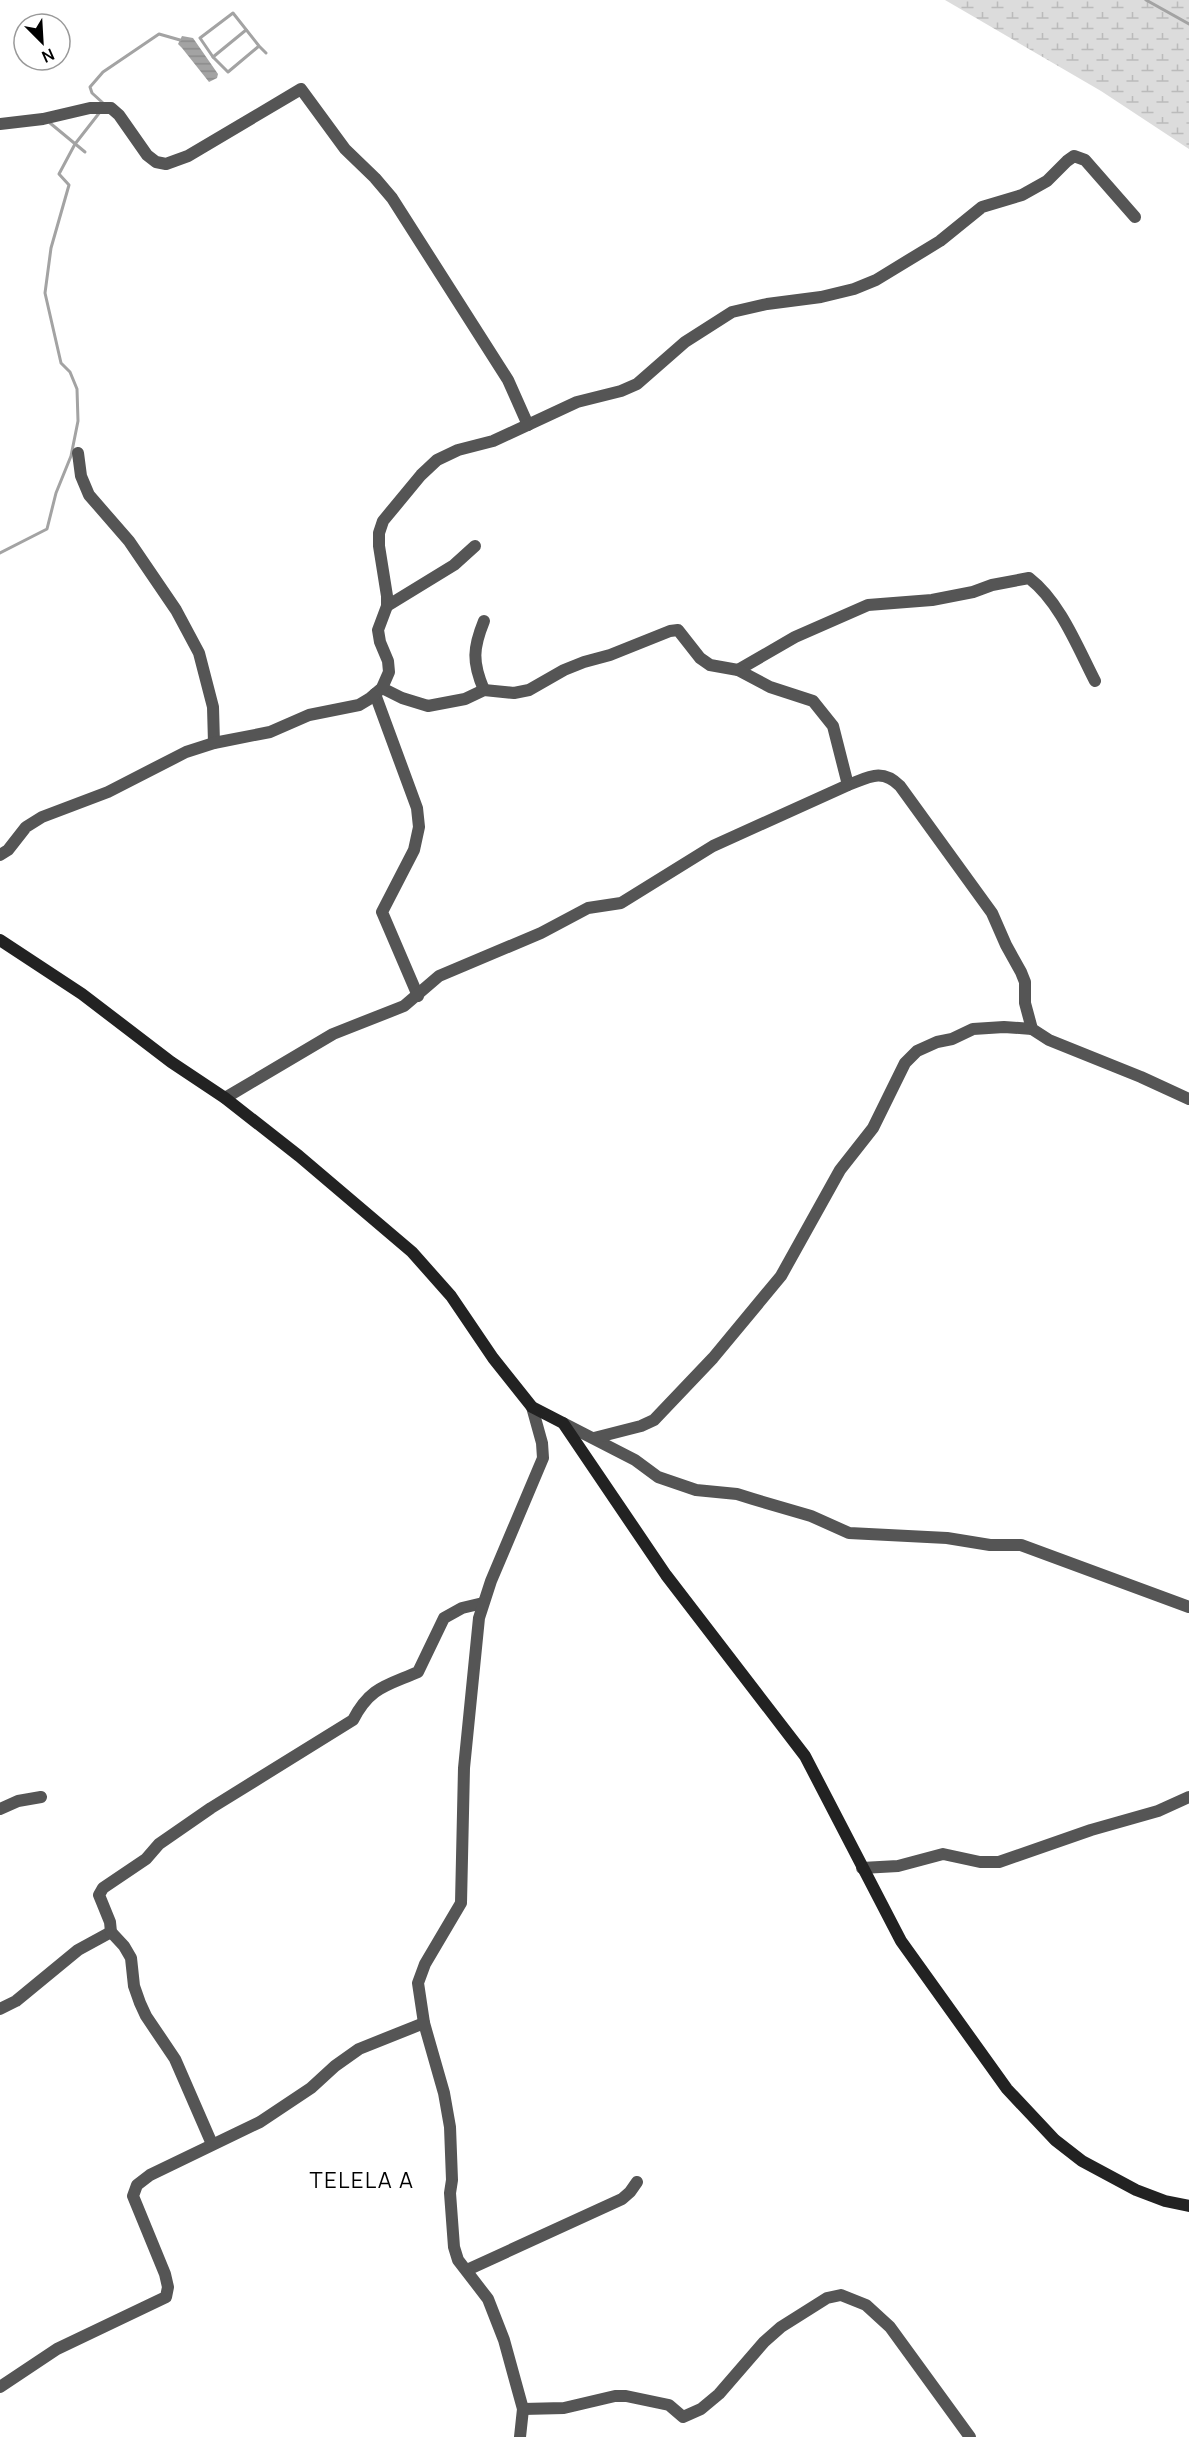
<svg xmlns="http://www.w3.org/2000/svg" width="1189" height="2437" font-family="Manrope,sans-serif">
<style>
.wetland{fill:url(#wetland-marsh)}
.water{fill:url(#water-rules)}
.lines{fill:none;stroke-linecap:round;stroke-linejoin:round}
.stream{stroke:#a3a3a3;stroke-width:3}
.street{stroke:#555;stroke-width:12}
.secondary{stroke:#222;stroke-width:12}
.labels{text-anchor:middle;dominant-baseline:central;stroke-width:4.5;stroke-linejoin:round;paint-order:stroke}
.quarter-label{font-size:22px;letter-spacing:1.5px;fill:#000;stroke:#fff}
</style>
<defs>
<pattern id="wetland-marsh" width="20" height="14" patternUnits="userSpaceOnUse" patternTransform="scale(1.5)"><rect width="20" height="14" fill="#dcdcdc"/><path d="M1 5h8M5 5V1M11 12h8M15 12V8" fill="none" stroke="#bbb"/></pattern>
<pattern id="water-rules" width="6" height="5" patternUnits="userSpaceOnUse" patternTransform="scale(1.5)"><rect width="6" height="5" fill="#a3a3a3"/><path d="M0 2.5h6" fill="none" stroke="#8b8b8b"/></pattern>
</defs>
<rect width="100%" height="100%" fill="#fff"/>
<!-- wetland -->
<polygon class="wetland" points="945,0 1189,0 1189,149 1101,91"/>
<!-- water -->
<polygon class="water" points="182,36 193,38 218,74 217,78 209,82 182,48 178,44"/>
<g class="lines">
<!-- stream -->
<g class="stream">
<polyline points="1146,0 1189,24"/>
<polyline points="259,46 233,13 200,38 213,57 228,72 259,46 266,53"/>
<polyline points="213,57 246,30"/>
<polyline points="103,103 92,93 90,87 103,72 159,34 180,40"/>
<polyline points="50,123 85,152"/>
<polyline points="0,553 47,529 56,493 71,456 78,421 77,389 70,372 61,363 45,293 51,248 69,185 59,174 75,144 100,112"/>
</g>
<!-- street -->
<g class="street">
<polyline points="0,124 43,119 90,108 111,108 119,115 147,155 156,162 166,164 188,156 301,89 345,149 375,178 392,198 508,380 528,425"/>
<polyline points="78,453 81,476 89,495 129,541 176,610 199,653 213,707 214,743"/>
<polyline points="387,606 454,565 475,546"/>
<path d="M484 621C473 648 472 662 484 690"/>
<path d="M738 670 795 637 868 605 932 600 973 592 992 585 1029 578C1060 602 1077 646 1095 681"/>
<polyline points="382,688 402,698 428,706 465,699 484,690 514,693 529,690 564,670 584,662 610,655 670,631 678,630 700,658 710,665 738,670 770,687 813,701 833,726 848,785"/>
<polyline points="375,694 417,808 419,827 414,850 382,912 418,996"/>
<polyline points="0,855 8,850 26,827 42,817 108,792 186,752 214,743 270,732 309,715 359,705 369,699 382,688 389,672 388,661 380,642 378,630 387,606 387,596 379,546 379,533 383,521 421,475 437,460 458,450 493,441 577,402 621,391 637,384 685,342 732,312 767,304 821,297 854,289 876,280 940,241 982,207 1022,195 1047,181 1067,161 1074,156 1085,160 1135,217"/>
<path d="M225 1098 333 1034 404 1006 439 976 541 933 588 908 621 903 713 846 848 785C869 777 882 768 900 786L992 913 1006 945 1021 972 1025 982V1003L1032 1029 1049 1040 1141 1077 1189 1099"/>
<polyline points="563,1423 635,1460 658,1477 696,1490 737,1494 753,1499 811,1516 849,1533 947,1538 990,1545 1021,1545 1189,1607"/>
<polyline points="594,1438 641,1426 654,1420 713,1358 781,1276 840,1170 873,1128 905,1063 917,1051 937,1042 952,1039 973,1029 1004,1027 1032,1029"/>
<polyline points="0,1809 18,1801 41,1797"/>
<polyline points="862,1868 898,1866 943,1854 980,1862 999,1862 1091,1830 1158,1811 1189,1797"/>
<polyline points="0,2009 16,2001 78,1950 111,1932"/>
<path d="M212 2144 175 2059 146 2016 140 2003 134 1986 131 1958 124 1946 111 1932 110 1922 99 1895 103 1888 146 1859 159 1844 211 1808 353 1720C370 1687 386 1686 418 1672L444 1618 462 1608 483 1603"/>
<polyline points="467,2270 622,2199 630,2192 637,2182"/>
<polyline points="0,2387 57,2349 166,2297 168,2287 165,2274 133,2196 137,2185 150,2175 260,2122 311,2088 335,2066 359,2049 424,2023"/>
<polyline points="523,2409 564,2408 615,2396 626,2396 669,2405 683,2417 701,2409 719,2394 764,2342 781,2327 827,2298 841,2295 866,2305 890,2327 970,2437"/>
<polyline points="520,2437 523,2409 504,2340 488,2299 458,2260 454,2247 450,2193 452,2180 450,2127 444,2093 424,2023 418,1983 425,1964 461,1903 464,1768 479,1618 491,1581 543,1458 542,1443 532,1407"/>
</g>
<!-- secondary -->
<polyline class="secondary" points="0,940 82,994 171,1062 225,1098 299,1156 412,1252 451,1296 493,1358 532,1407 563,1423 666,1575 805,1756 901,1941 1007,2089 1055,2140 1082,2161 1136,2190 1165,2201 1189,2206"/>
</g>
<g class="labels">
<!-- quarter labels -->
<g class="quarter-label">
<text x="362" y="2180">TELELA A</text>
</g>
</g>
<!-- north arrow -->
<g transform="translate(42 42) rotate(156)"><circle r="28" fill="#ffffff" stroke="#999999" stroke-width="1.5"/>
<path d="M0-4.5L10 22L0 15L-10 22Z" fill="#000000"/>
<text y="-9" font-size="16" font-weight="bold" text-anchor="middle" fill="#000000">N</text>
</g>
</svg>
